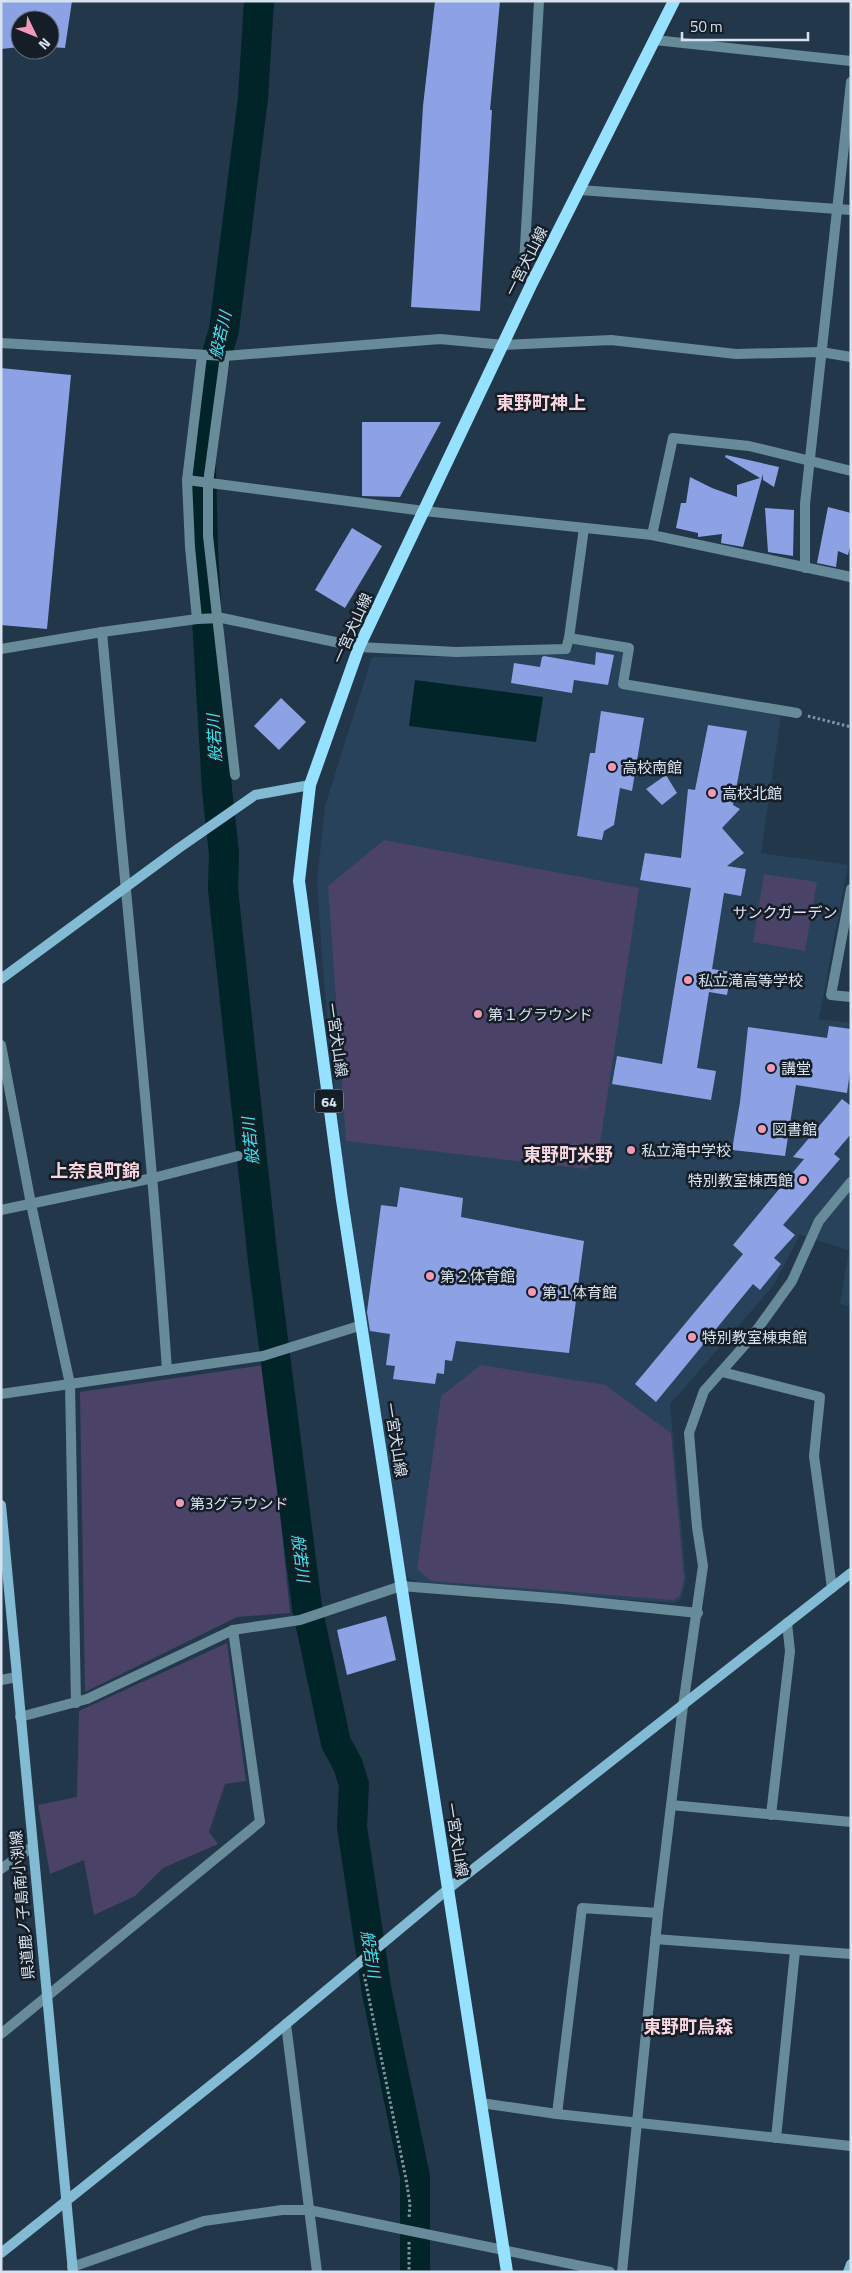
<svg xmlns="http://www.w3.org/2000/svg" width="852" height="2273" font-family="'Titillium Web','Noto Sans JP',sans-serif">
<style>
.built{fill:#27425a}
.green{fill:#4a4367}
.water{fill:#002427}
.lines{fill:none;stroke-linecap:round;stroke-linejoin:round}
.river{stroke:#002427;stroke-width:30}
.building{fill:#8da2e5}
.path{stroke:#8393a2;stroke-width:3;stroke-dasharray:2.5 2.5;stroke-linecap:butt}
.street{stroke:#688b9a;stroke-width:10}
.secondary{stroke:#82bbd3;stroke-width:10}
.primary{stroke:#96e1ff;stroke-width:12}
.poi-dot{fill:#f09ab6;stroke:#151e27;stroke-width:2}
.labels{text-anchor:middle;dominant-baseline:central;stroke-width:5;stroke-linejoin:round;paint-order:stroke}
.shield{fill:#151e27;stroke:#9ca7b2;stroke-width:1}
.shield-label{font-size:14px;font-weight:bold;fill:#d6e2ee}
.street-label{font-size:15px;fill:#d6e2ee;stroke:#151e27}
.poi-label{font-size:15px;fill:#d6e2ee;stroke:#151e27;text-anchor:start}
.park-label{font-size:15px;fill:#e3e0f3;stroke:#151e27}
.water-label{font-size:16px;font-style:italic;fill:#42e5f2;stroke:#151e27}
.quarter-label{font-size:18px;font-weight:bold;fill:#f8d6df;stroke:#151e27}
</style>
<rect width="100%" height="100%" fill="#23374b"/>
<!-- built -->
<polygon class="built" points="573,644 624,649 619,685 781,716 761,853 848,865 819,1019 851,1023 851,1306 840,1304 849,1250 800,1235 773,1286 670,1404 686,1580 681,1599 674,1603 422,1584 407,1577 364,1347 341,1149 324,983 317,882 325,806 372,657 492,657 572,650"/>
<!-- green -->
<g class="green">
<polygon points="384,840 639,888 597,1163 586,1169 346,1141 328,886"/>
<polygon points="764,874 817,882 805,951 753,942"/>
<polygon points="265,1365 290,1613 237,1617 85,1692 80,1392"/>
<polygon points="481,1365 605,1385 671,1433 684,1579 680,1596 673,1600 431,1581 417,1569 441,1396"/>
<polygon points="227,1643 246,1781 225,1784 209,1832 218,1844 163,1868 135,1896 94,1915 84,1860 50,1874 38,1805 77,1797 79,1711"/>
</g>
<!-- water -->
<polygon class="water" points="415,680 543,697 536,742 409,726"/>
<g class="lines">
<!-- river -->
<polyline class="river" points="259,1 253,98 224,330 211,374 201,463 203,551 217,790 224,853 223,889 263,1261 307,1607 336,1743 348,1765 354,1785 352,1827 377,1993 415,2177 415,2272"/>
</g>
<!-- building -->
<g class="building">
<polygon points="1,1 72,1 65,48 50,47 50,20 20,20 20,47 1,49"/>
<polygon points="435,1 500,1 490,110 492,110 480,311 411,307 423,106"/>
<polygon points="1,368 71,375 47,629 1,625"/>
<polygon points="362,422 441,422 400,497 362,496"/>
<polygon points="726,455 779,467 774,487 763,480 763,474 743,547 721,543 722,534 698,537 698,533 676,528 681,503 686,503 690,477 712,488 737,497 737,485 760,478 725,457"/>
<polygon points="828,507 851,513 851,542 848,555 838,551 836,567 817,563"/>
<polygon points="765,508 794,510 793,556 768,552"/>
<polygon points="352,528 382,546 345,608 315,590"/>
<polygon points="596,652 614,655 608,685 574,680 572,693 511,683 514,663 540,667 542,657 544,656 595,665"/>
<polygon points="281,698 306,722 279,750 254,726"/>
<polygon points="601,711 644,718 632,791 620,788 614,825 604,831 602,840 577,836 590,753 595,753"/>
<polygon points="708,725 747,731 733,805 740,809 722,828 744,853 727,866 746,869 741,896 724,893 712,969 731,972 727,995 709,992 697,1068 716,1071 711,1100 612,1084 617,1056 662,1064 691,888 640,880 645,853 681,858 688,789 695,790"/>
<polygon points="666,775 677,793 662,805 646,789"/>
<polygon points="829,1026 851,1029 851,1064 847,1093 796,1085 785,1156 732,1150 740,1102 748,1027 827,1038"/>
<polygon points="842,1099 851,1106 851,1134 834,1154 840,1159 783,1225 795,1235 774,1258 781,1264 760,1290 753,1284 656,1402 635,1384 743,1254 733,1245 804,1159 793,1157"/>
<polygon points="400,1187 463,1198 461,1217 584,1241 569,1353 456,1341 452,1361 445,1360 444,1374 437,1373 435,1384 393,1379 395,1366 386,1365 390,1334 370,1331 367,1312 381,1205 397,1207"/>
<polygon points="386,1616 396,1660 347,1675 337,1630"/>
</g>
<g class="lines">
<!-- path -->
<g class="path">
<polyline points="808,716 851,727"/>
<polyline points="364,1974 406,2179 410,2204 409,2218"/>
<polyline points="409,2242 409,2272"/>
</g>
<!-- street -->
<g class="street">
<polyline points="655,40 851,61"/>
<polyline points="580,190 851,210"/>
<polyline points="532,283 524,264 539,1"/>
<polyline points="1,343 225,356 440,339 504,345 611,340 736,354 821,352 851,357"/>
<polyline points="225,356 208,483 208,536 235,775"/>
<polyline points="851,471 749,446 673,438 652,535 851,577"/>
<polyline points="187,480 424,511 652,535"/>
<polyline points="805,568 805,504 851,82"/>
<polyline points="197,619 190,547 187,480 202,356"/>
<path d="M102 632C124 878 150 1124 167 1370"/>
<polyline points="569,638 584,528"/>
<polyline points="1,649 102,632 197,619 222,618 359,647 456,652 566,649 569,638 629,648 623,684 797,713"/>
<polyline points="851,889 831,995 851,997"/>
<polyline points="1,1045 31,1204 70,1384 76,1703"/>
<polyline points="1,1210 153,1178 238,1156"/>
<polyline points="722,1372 820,1397 814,1456 832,1588"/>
<polyline points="1,1394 263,1356 362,1325"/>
<polyline points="1,1680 17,1677"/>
<polyline points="20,1717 87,1699 233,1630 300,1620 401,1586 563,1599 698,1613"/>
<polyline points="671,1805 851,1822"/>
<polyline points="771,1815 790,1651 787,1623"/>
<polyline points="1,1869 32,1847"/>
<polyline points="655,1939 851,1954"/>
<polyline points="286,2024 317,2272"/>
<polyline points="1,2034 260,1822 233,1630"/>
<polyline points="481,2103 557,2114 851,2146"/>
<polyline points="557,2114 582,1908 658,1913"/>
<polyline points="776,2138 795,1951"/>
<polyline points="72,2267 204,2221 282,2210 309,2210 610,2272"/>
<polyline points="622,2272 658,1913 683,1706 703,1566 697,1527 689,1433 704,1391 751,1338 792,1281 819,1221 851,1182"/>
</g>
<!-- secondary -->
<g class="secondary">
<polyline points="1,979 179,848 255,795 310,785"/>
<polyline points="1,1505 73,2272"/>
<polyline points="1,2253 250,2054 448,1889 851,1573"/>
<polyline points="848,2272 851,2264"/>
</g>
<!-- primary -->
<polyline class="primary" points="507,2272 342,1200 299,881 310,785 359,647 532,283 674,1"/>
</g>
<!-- markers -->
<g class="poi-dot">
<circle cx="612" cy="767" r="5"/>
<circle cx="712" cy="793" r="5"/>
<circle cx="688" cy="980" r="5"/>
<circle cx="478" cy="1014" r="5"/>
<circle cx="771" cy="1068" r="5"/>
<circle cx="762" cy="1129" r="5"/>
<circle cx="631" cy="1150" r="5"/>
<circle cx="803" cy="1180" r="5"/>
<circle cx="430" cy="1276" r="5"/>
<circle cx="532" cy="1292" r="5"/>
<circle cx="692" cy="1337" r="5"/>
<circle cx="180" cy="1503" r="5"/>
</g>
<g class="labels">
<!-- shield labels -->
<rect class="shield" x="315" y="1089.5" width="28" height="23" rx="4"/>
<g class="shield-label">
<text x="329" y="1101">64</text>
</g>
<!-- street labels -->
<g class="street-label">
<text transform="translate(526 261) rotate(-63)">一宮犬山線</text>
<text transform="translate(352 628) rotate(-66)">一宮犬山線</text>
<text transform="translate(337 1040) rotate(82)">一宮犬山線</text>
<text transform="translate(396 1440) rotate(81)">一宮犬山線</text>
<text transform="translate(457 1840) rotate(81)">一宮犬山線</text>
<text transform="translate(22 1905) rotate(-95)">県道鹿ノ子島南小渕線</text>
</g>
<!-- poi labels -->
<g class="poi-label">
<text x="622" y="767">高校南館</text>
<text x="722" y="793">高校北館</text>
<text x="698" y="980">私立滝高等学校</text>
<text x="488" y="1014">第１グラウンド</text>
<text x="781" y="1068">講堂</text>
<text x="772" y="1129">図書館</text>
<text x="641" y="1150">私立滝中学校</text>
<text x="793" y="1180" text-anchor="end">特別教室棟西館</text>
<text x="440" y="1276">第２体育館</text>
<text x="542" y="1292">第１体育館</text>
<text x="702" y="1337">特別教室棟東館</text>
<text x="190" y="1503">第3グラウンド</text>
</g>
<!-- park labels -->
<g class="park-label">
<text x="785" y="912">サンクガーデン</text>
</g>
<!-- water labels -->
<g class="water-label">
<text transform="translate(220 335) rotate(-77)">般若川</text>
<text transform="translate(214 738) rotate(-93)">般若川</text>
<text transform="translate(250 1141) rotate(-96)">般若川</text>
<text transform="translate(301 1558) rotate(83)">般若川</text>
<text transform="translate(371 1954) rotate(81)">般若川</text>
</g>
<!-- quarter labels -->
<g class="quarter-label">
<text x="541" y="402">東野町神上</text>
<text x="568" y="1154">東野町米野</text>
<text x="95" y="1170">上奈良町錦</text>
<text x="688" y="2026">東野町烏森</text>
</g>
</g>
<!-- border -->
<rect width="852" height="2273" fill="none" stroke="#d6e2ee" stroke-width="5"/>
<!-- north arrow -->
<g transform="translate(35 35) rotate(133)"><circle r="24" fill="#151e27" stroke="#626c77"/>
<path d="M0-4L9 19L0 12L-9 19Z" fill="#f09ab6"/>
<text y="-8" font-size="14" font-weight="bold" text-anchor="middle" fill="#d6e2ee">N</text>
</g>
<!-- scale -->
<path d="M682 32v8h126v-8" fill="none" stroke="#d6e2ee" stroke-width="2.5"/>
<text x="690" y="32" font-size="15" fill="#d6e2ee" stroke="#151e27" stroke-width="4" paint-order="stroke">50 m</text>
</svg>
